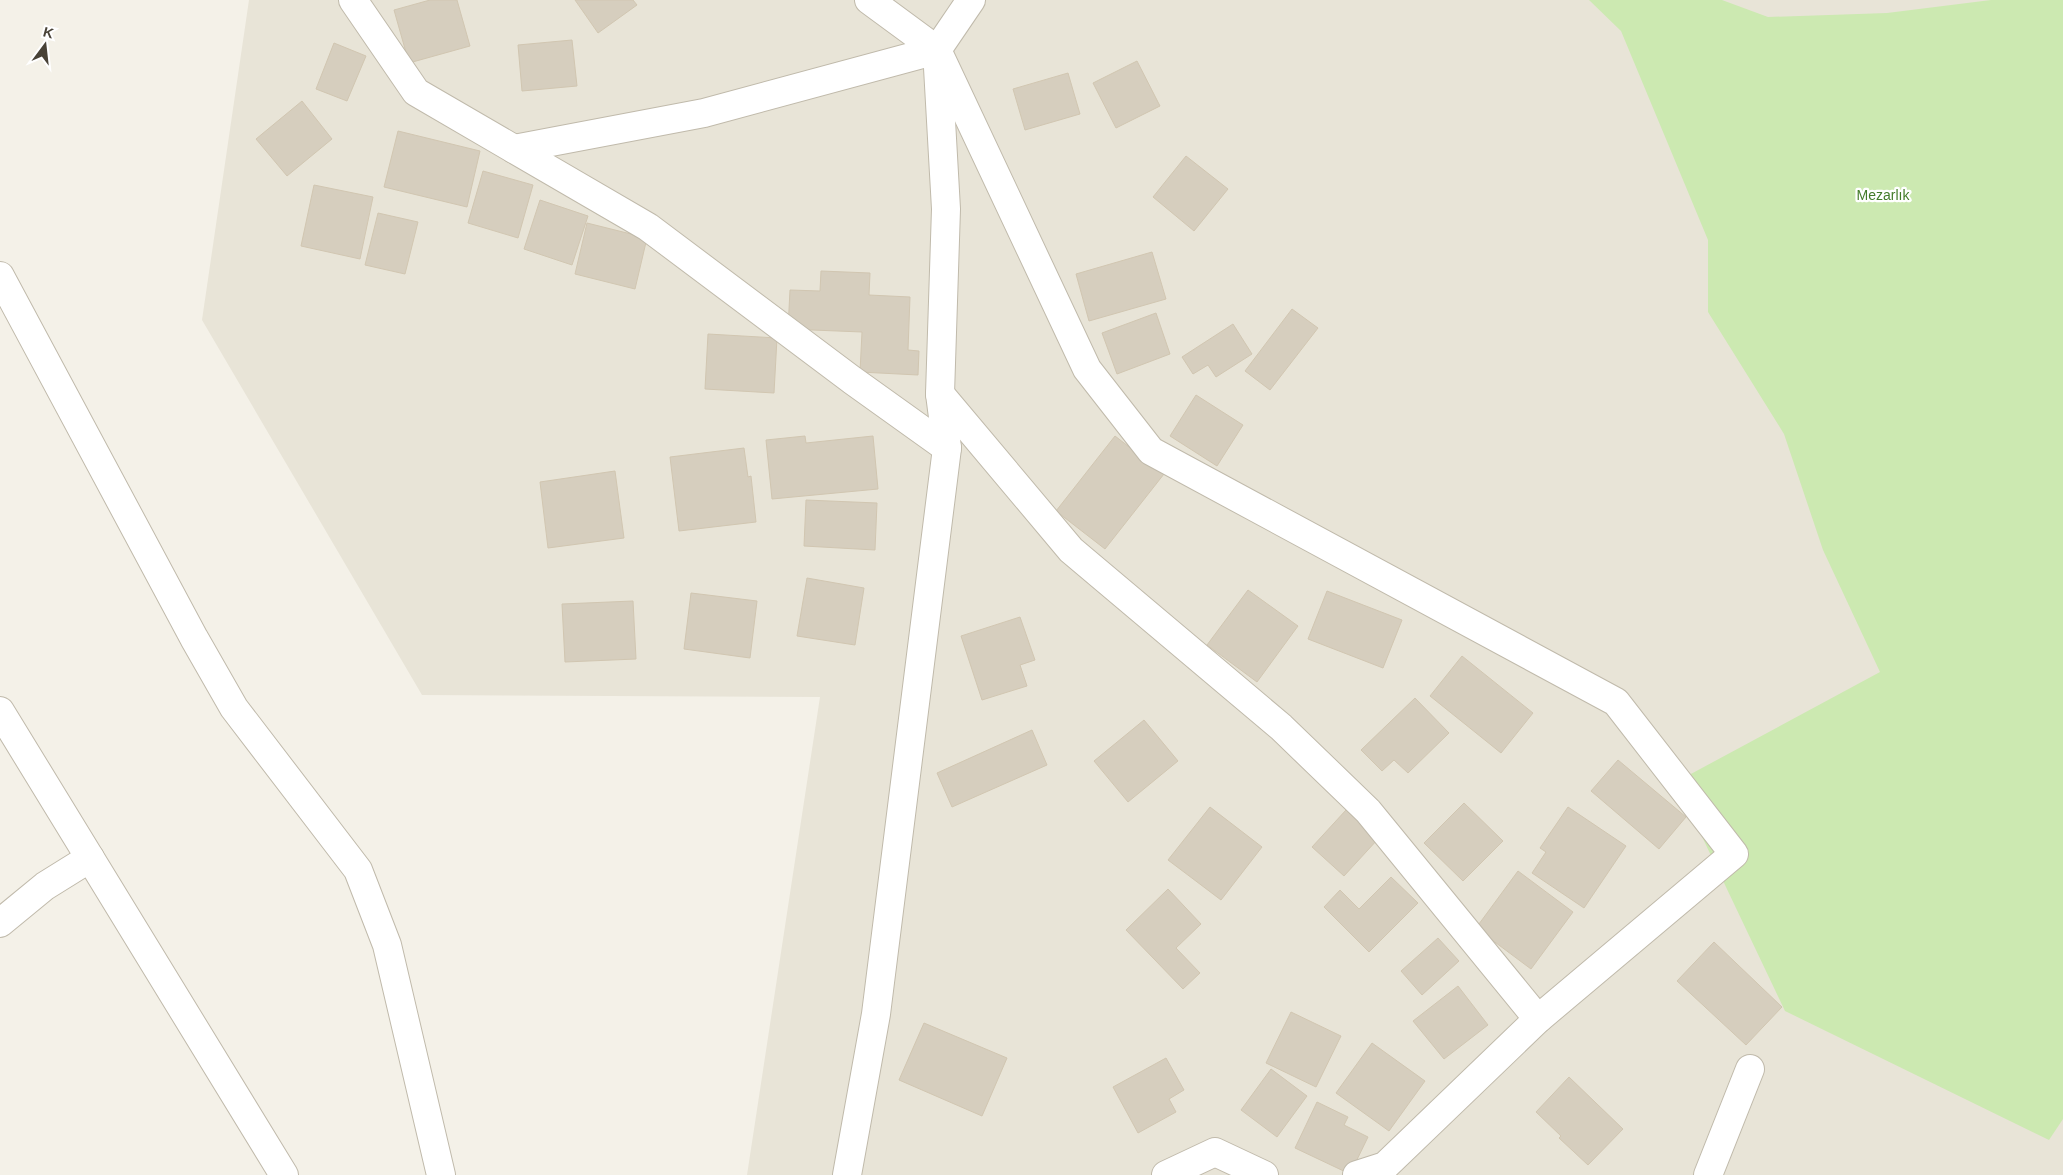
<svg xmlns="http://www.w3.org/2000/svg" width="2063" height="1175" font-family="Arial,sans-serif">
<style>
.residential{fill:#e8e4d7}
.green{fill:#cce9b1}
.building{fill:#d6cebe;stroke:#d1c6b1}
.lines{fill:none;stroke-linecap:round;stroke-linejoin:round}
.minor-casing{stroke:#c0baab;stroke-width:30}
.minor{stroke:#fff;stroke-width:28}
.labels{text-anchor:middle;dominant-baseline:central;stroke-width:4.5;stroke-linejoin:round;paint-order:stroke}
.park-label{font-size:14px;fill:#437b29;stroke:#fff}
</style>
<rect width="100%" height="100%" fill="#f4f1e8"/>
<!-- residential -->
<polygon class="residential" points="249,0 2063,0 2063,1175 747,1175 820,697 422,695 202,320"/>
<!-- green -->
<polygon class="green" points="1589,0 1722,0 1768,17 1887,13 1991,0 2063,0 2063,1119 2049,1140 1785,1011 1676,782 1880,672 1823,550 1784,434 1708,312 1708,240 1621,31"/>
<!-- building -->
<g class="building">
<polygon points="430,0 457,0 470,46 409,63 394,10"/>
<polygon points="575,0 633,0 637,5 598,33"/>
<polygon points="572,40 577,86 522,91 518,45"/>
<polygon points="334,43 366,56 347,101 316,89"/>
<polygon points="1137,61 1160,106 1116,128 1093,83"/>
<polygon points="1068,73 1080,114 1025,130 1013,89"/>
<polygon points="302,101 332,139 287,176 256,139"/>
<polygon points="398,131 480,151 467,207 384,187"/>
<polygon points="1186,156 1228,189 1194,231 1153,197"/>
<polygon points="483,171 533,185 518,238 468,223"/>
<polygon points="314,185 373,197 360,259 301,246"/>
<polygon points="540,200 588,216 572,265 524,249"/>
<polygon points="378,213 418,222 405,274 365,265"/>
<polygon points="587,223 647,238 635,289 575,274"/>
<polygon points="1152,252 1166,299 1089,321 1076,274"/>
<polygon points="821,271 870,273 869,295 910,297 908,350 919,351 918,375 860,372 862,332 788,329 790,290 820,291"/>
<polygon points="1292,309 1318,328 1270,390 1245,371"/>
<polygon points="1156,313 1170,354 1117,374 1102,333"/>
<polygon points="1233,324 1252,354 1216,377 1208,365 1193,374 1182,357"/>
<polygon points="708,334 777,338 774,393 705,389"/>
<polygon points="1196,395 1243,425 1217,466 1170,436"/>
<polygon points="805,436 806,443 873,436 878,489 772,499 766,440"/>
<polygon points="1115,436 1164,474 1105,549 1056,511"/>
<polygon points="744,448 748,477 751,476 756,522 679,531 670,457"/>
<polygon points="615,471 624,538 548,548 540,482"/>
<polygon points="806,500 877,503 875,550 804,546"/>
<polygon points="807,578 864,588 855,645 797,636"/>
<polygon points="1248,590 1298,626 1257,682 1207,645"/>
<polygon points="1327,591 1402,620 1383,668 1308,639"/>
<polygon points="691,593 757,601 750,658 684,649"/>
<polygon points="633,601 636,659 565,662 562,604"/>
<polygon points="1020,617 1035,660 1020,665 1027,686 982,700 961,636"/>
<polygon points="1462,656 1533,713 1501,753 1430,696"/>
<polygon points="1415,698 1449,733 1408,773 1394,760 1382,771 1361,750"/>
<polygon points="1144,720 1178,761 1128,802 1094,761"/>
<polygon points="1032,730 1047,765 952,807 937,773"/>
<polygon points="1618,760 1686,817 1659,849 1591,791"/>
<polygon points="1464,803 1503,841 1463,881 1424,843"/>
<polygon points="1210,807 1262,847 1221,900 1168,860"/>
<polygon points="1568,807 1626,846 1584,908 1532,873 1546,852 1540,848"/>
<polygon points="1346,810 1378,839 1344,876 1312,847"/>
<polygon points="1518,871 1573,912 1531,969 1476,928"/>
<polygon points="1391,877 1418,903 1369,952 1324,907 1340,890 1359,909"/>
<polygon points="1168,889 1201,924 1176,948 1200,973 1183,989 1126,930"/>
<polygon points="1438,938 1459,961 1422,995 1401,971"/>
<polygon points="1714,942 1782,1007 1746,1045 1677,981"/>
<polygon points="1458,986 1488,1025 1444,1059 1413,1021"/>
<polygon points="1291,1012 1341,1036 1316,1087 1266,1063"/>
<polygon points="924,1023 1007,1058 982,1116 899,1080"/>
<polygon points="1372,1043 1425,1081 1389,1131 1336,1093"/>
<polygon points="1166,1058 1184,1090 1169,1099 1176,1112 1138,1133 1113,1087"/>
<polygon points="1271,1069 1307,1096 1277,1137 1241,1110"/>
<polygon points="1569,1077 1623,1129 1588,1165 1559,1138 1561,1136 1536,1112"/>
<polygon points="1317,1102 1348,1117 1344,1125 1368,1137 1350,1174 1295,1148"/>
</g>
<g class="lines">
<defs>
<g id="minor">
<polyline points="353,0 416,92 648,227 852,380 947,448"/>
<polyline points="869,0 937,50 1087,369 1151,451 1616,702 1734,854 1538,1019 1385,1166 1357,1175"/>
<polyline points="514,149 704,113 937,50"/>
<polyline points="0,276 194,638 234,708 358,870 387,945 441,1175"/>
<polyline points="940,394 1071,550 1281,727 1368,811 1538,1019"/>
<polyline points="0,711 284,1175"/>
<polyline points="0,923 45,886 90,858"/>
<polyline points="847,1175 876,1014 947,448 940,394 946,209 937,50 971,0"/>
<polyline points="1166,1175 1215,1152 1264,1175"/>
<polyline points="1708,1175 1750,1069"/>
</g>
</defs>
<!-- minor casing -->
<use href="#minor" class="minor-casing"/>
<!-- minor -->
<use href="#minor" class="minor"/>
</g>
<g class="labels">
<!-- park labels -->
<g class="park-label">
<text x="1883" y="195">Mezarlık</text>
</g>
</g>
<!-- north arrow -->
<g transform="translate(45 45) rotate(15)" stroke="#ffffff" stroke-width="4" paint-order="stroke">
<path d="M0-4L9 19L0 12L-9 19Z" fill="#484237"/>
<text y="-8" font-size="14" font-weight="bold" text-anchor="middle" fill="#484237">K</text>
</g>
</svg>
